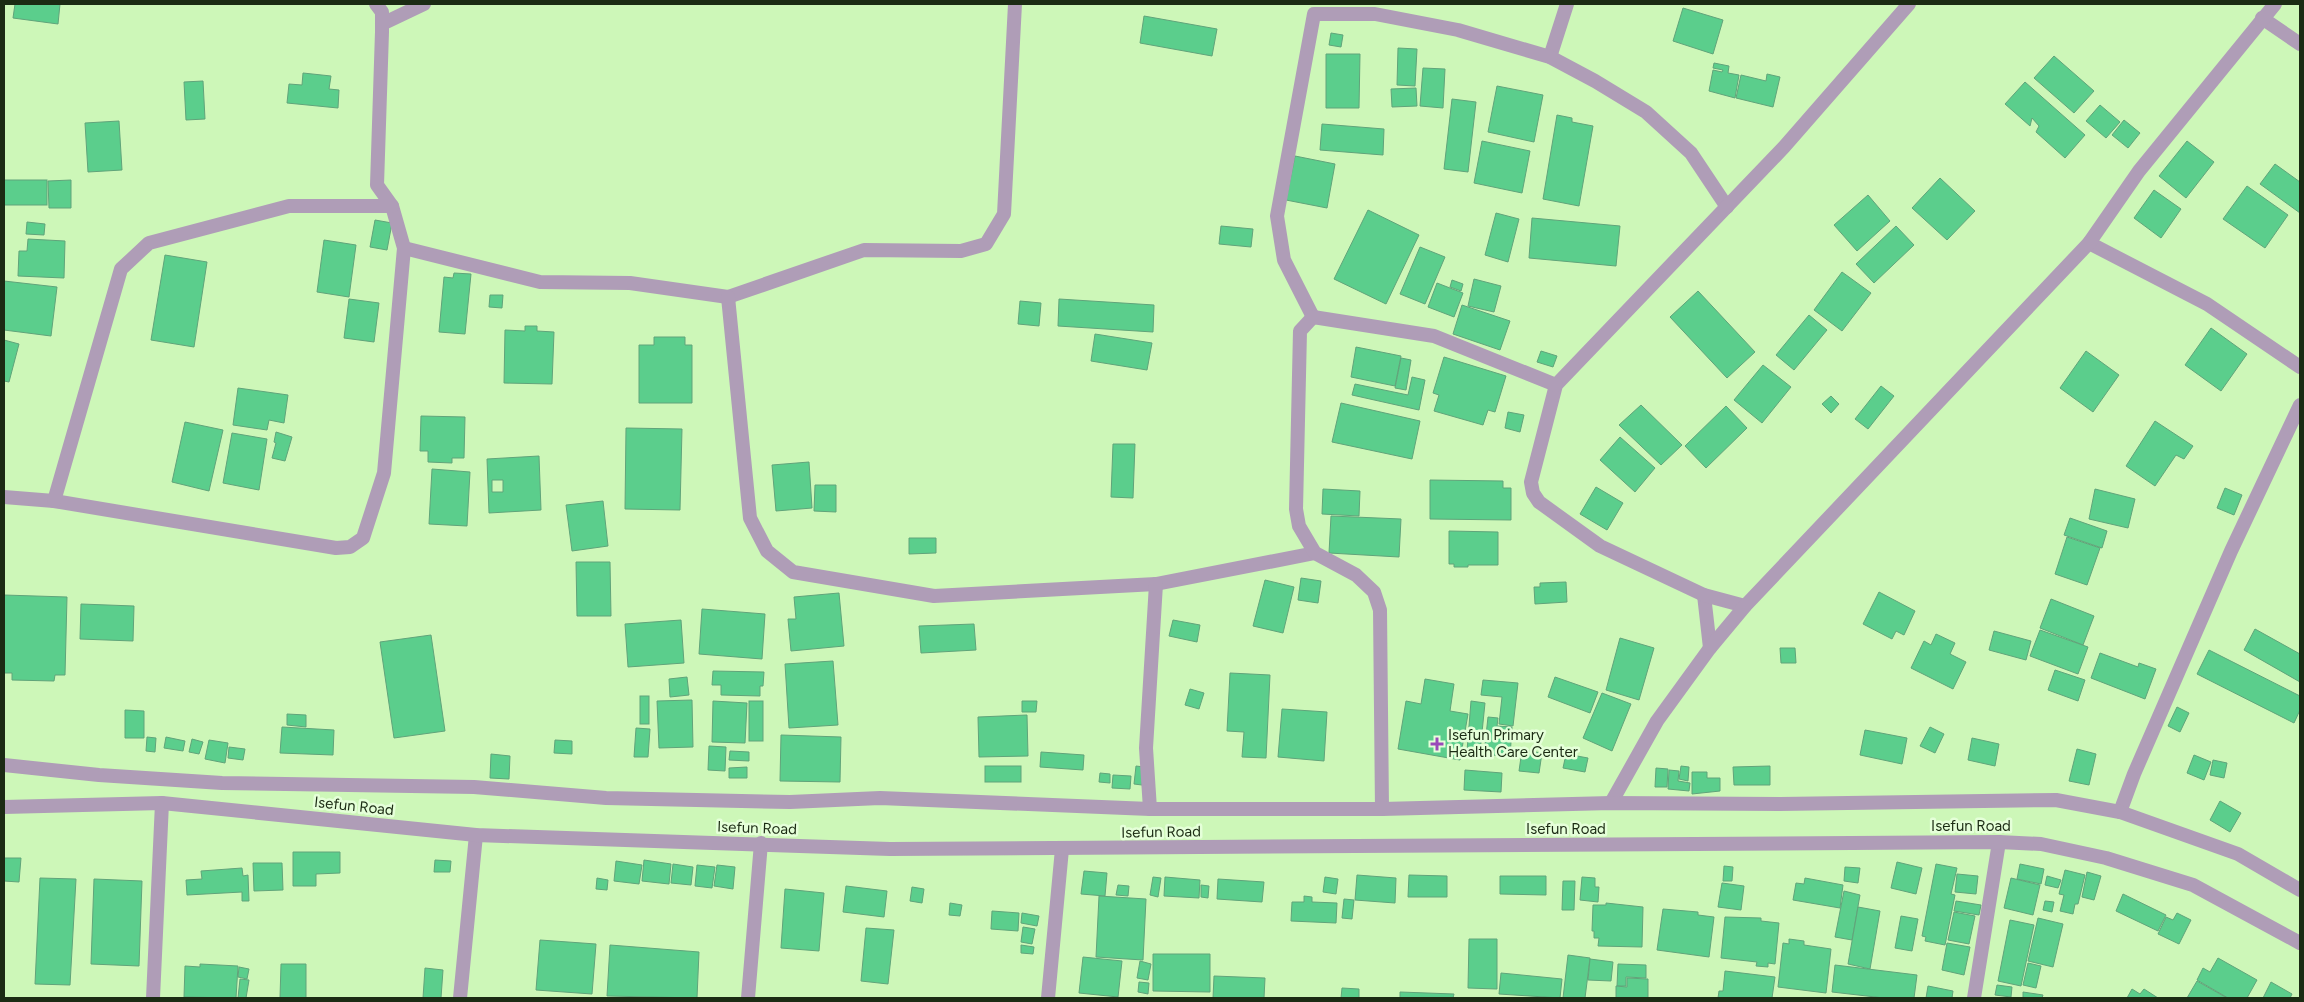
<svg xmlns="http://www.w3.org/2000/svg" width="2304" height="1002" font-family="Figtree,sans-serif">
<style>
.building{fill:#5bce8c;stroke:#60a47a;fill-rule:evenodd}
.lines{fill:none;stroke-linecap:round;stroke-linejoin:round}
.minor{stroke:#af9db7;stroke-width:14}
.tertiary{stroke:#af9db7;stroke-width:14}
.poi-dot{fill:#9a4ab9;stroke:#e5ffd9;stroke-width:2}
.labels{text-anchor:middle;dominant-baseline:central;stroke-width:5;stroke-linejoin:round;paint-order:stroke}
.poi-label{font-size:15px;fill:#1b2b13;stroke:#e5ffd9;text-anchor:start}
.street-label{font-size:15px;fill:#1b2b13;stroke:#e5ffd9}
</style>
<rect width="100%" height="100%" fill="#cdf7b8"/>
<!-- building -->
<g class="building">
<polygon points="15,4 60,4 58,24 13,18"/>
<polygon points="1683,8 1723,20 1713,54 1673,41"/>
<polygon points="1144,16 1217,29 1212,56 1140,43"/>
<polygon points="1331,33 1343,35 1341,47 1329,45"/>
<polygon points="1398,48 1417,49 1415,86 1397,85"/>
<polygon points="1326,54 1360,54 1359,108 1326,108"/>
<polygon points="2054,56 2094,91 2074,113 2034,78"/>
<polygon points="1714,63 1729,66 1728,73 1739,75 1735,98 1709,91 1713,70 1722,72 1723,70 1713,68"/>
<polygon points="1423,68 1445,69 1443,108 1420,106"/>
<polygon points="303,73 331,76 329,89 339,90 338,108 287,103 289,84 302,85"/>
<polygon points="1767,74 1780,77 1773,107 1736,98 1741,75 1766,81"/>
<polygon points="203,81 205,119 186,120 184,82"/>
<polygon points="2025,82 2085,135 2065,158 2036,132 2039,126 2032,118 2030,126 2005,104"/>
<polygon points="1497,86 1543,95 1534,142 1488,132"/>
<polygon points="1416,88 1417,106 1392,107 1391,89"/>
<polygon points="1452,99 1476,102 1468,172 1444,169"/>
<polygon points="2100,105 2120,122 2106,138 2086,121"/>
<polygon points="1557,115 1572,118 1572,122 1593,126 1579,206 1543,199"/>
<polygon points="2124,120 2140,133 2128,148 2112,135"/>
<polygon points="119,121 122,170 88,172 85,123"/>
<polygon points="1322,124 1384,129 1383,155 1320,150"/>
<polygon points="1482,141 1530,151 1522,193 1474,183"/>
<polygon points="2187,141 2214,162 2186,198 2159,176"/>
<polygon points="1295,156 1335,164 1327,208 1286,200"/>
<polygon points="2275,164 2300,182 2300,213 2260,184"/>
<polygon points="1940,178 1975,211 1947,240 1912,208"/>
<rect x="4" y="180" width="43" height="25"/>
<polygon points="71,180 71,208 49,208 48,181"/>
<polygon points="2247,186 2288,215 2265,248 2223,219"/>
<polygon points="2154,190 2181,209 2161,238 2134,218"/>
<polygon points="1868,195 1890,221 1857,251 1834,225"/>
<polygon points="1368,210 1419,235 1386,304 1334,279"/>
<polygon points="1496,213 1519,219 1508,262 1485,255"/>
<polygon points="1532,218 1620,226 1616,266 1529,258"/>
<polygon points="375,220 392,223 387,250 370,247"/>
<polygon points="27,222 45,224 44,235 26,234"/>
<polygon points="1221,226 1253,229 1251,247 1219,244"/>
<polygon points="1896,226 1914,245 1874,283 1856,264"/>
<polygon points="28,239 65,241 64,278 18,276 19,251 27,251"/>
<polygon points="324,240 356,245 349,297 317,292"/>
<polygon points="1420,247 1445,257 1425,304 1400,294"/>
<polygon points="165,255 207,262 194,347 151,340"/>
<polygon points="1842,272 1871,293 1842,331 1814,310"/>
<polygon points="454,273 471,274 465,334 439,332 444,277 453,278"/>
<polygon points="1474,279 1501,286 1494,312 1468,306"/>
<polygon points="1452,280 1463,284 1461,291 1450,287"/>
<polygon points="4,281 57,287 51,336 4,330"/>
<polygon points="1437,283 1463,293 1454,317 1428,307"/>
<polygon points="1698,291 1755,352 1727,378 1670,317"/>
<polygon points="490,295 503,295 502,308 489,307"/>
<polygon points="349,299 379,303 374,342 344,338"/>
<polygon points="1059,299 1154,305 1153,332 1058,326"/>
<polygon points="1020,301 1041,303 1039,326 1018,324"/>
<polygon points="1462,305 1510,321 1500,350 1453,334"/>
<polygon points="1809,315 1827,330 1794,370 1776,355"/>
<polygon points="525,326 537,326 537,331 554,332 552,384 504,383 505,330 525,331"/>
<polygon points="2211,328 2247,354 2221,391 2185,365"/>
<polygon points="1095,334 1152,343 1147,370 1091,361"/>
<polygon points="654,337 685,337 685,345 692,345 692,403 639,403 639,345 654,345"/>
<polygon points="4,340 19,344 9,382 4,381"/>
<polygon points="1356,347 1401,356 1395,386 1351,377"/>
<polygon points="1541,351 1557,356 1553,367 1537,362"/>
<polygon points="2086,351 2119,375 2093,412 2060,388"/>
<polygon points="1444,357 1506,376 1495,412 1488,410 1483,425 1434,411 1439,395 1433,393"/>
<polygon points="1401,358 1411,360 1406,390 1395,388"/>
<polygon points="1763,365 1791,387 1762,423 1734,400"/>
<polygon points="1412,377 1425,380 1419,410 1352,395 1355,384 1408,395"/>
<polygon points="1881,386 1894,396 1868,429 1855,419"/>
<polygon points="238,388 288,395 284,423 269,420 267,430 233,425"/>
<polygon points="1831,396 1839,404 1831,413 1822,404"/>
<polygon points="1341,403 1420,421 1412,459 1332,442"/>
<polygon points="1641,405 1682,445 1661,465 1619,425"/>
<polygon points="1726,406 1747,428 1706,468 1685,446"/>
<polygon points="1508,412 1524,415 1520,432 1505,428"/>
<polygon points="421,416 465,417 464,458 452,458 452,463 428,462 428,451 420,451"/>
<polygon points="2155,421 2193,446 2184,459 2176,455 2155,486 2126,466"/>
<polygon points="185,422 223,430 209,491 172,482"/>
<polygon points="626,428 682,429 680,510 625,509"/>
<polygon points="276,432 292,437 285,461 272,458 276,443 274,442"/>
<polygon points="232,433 267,439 259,490 223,483"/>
<polygon points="1620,437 1655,468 1635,492 1600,460"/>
<polygon points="1113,444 1135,444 1133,498 1111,497"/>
<path d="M539 456 541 510 489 513 487 459ZM492 480H503V492H492Z"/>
<polygon points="809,462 812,508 776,511 772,465"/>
<polygon points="432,469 470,472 467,526 429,524"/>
<polygon points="1430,480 1503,481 1503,488 1511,488 1511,520 1430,519"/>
<polygon points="815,485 836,485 836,512 814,511"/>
<polygon points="1596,487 1623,503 1607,530 1580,514"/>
<polygon points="2225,488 2242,495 2234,515 2217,508"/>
<polygon points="1323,489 1360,491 1359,516 1322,514"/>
<polygon points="2095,489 2135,499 2128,528 2089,519"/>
<polygon points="603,501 608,546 572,551 566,505"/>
<polygon points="1331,516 1401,519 1399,557 1329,553"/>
<polygon points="2070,518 2107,531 2102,548 2064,535"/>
<polygon points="1449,531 1498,532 1498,565 1468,565 1468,567 1454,567 1454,564 1449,564"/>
<polygon points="2067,537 2100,548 2087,585 2055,574"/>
<polygon points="909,538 936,538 936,553 909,554"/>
<polygon points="576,562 610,562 611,616 577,616"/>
<polygon points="1301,578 1321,581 1318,603 1298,600"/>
<polygon points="1265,580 1294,587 1283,633 1253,626"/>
<polygon points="1566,582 1567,602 1535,604 1534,587 1540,587 1540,583"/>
<polygon points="1879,592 1915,611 1904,635 1896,631 1892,639 1863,624"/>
<polygon points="839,593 844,646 791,651 788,619 796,619 794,597"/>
<polygon points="4,595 67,597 65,675 55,675 54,681 12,680 12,673 4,673"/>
<polygon points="2051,599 2094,616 2083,645 2040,628"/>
<polygon points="81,604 134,606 133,641 80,639"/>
<polygon points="702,609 765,614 762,659 699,654"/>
<polygon points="681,620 684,663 628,667 625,624"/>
<polygon points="1173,620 1200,625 1197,642 1169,636"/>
<polygon points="974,624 976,650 921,653 919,626"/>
<polygon points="2255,629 2300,654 2300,682 2244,650"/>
<polygon points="2040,630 2088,647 2078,674 2030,656"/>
<polygon points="1994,631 2031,641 2026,660 1989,650"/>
<polygon points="1936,634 1955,643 1950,654 1966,662 1953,689 1911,668 1924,641 1931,645"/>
<polygon points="431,635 445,731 394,738 380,642"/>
<polygon points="1620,638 1654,648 1639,700 1606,690"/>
<polygon points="1780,648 1795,648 1796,663 1781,663"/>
<polygon points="2209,650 2300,696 2300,710 2294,723 2197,674"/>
<polygon points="2100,653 2138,667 2139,663 2156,669 2145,699 2091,678"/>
<polygon points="833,661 838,725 789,728 785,664"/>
<polygon points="2055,670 2085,680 2078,701 2048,690"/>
<polygon points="713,671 764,672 763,686 760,686 760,696 721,695 721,685 712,685"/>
<polygon points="1230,673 1270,675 1266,758 1242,757 1244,732 1227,731"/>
<polygon points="687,677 689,695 670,697 669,679"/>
<polygon points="1555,677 1598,692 1590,713 1548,697"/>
<polygon points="1425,679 1454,684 1450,711 1468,714 1460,760 1398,749 1406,701 1421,704"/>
<polygon points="1483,680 1518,683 1513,726 1499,724 1502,697 1481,695"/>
<polygon points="1190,689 1204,693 1199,709 1185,705"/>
<polygon points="1602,693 1631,704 1612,751 1583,738"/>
<rect x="640" y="696" width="9" height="28"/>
<polygon points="692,700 693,747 659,748 657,701"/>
<polygon points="713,701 747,703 745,743 712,742"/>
<rect x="749" y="701" width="14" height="40"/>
<polygon points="1022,701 1037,701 1036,712 1022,712"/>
<polygon points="1471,701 1485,703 1480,752 1467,751"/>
<polygon points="2177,707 2189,713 2180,732 2168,726"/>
<polygon points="1282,709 1327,712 1324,761 1278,757"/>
<polygon points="125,710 144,711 144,738 125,738"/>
<polygon points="287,714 306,715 306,727 287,725"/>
<polygon points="1027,715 1028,756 979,757 978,717"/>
<polygon points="1488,717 1498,718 1497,726 1512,727 1510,757 1484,754"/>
<polygon points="282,727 334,730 333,755 280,753"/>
<polygon points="1930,727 1944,734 1935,753 1920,746"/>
<polygon points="636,728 650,729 648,757 634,757"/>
<polygon points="1865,730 1907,738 1902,764 1860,755"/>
<polygon points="781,735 841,737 840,782 780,781"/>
<polygon points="147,737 156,738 155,752 146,751"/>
<polygon points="166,737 185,741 183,751 164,748"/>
<polygon points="1972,738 1999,744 1995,766 1968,760"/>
<polygon points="192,739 203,742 199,754 189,752"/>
<polygon points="209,740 228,743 225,763 205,759"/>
<polygon points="555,740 572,741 572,754 554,753"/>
<polygon points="709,746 726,747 725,771 708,770"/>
<polygon points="229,747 245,749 243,760 228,758"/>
<polygon points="2077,749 2096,754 2089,785 2069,781"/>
<polygon points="1522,750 1542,753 1539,773 1519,771"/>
<polygon points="730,751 749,752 749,761 729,760"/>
<polygon points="1041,752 1084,755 1083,770 1040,767"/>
<polygon points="491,754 510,756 509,779 490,778"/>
<polygon points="1566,754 1588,758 1585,772 1563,768"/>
<polygon points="2194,755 2211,762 2204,780 2187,773"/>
<polygon points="2213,760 2227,763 2224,778 2210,775"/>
<rect x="985" y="766" width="36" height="16"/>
<polygon points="1136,766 1144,767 1142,785 1134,784"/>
<polygon points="1681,766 1689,767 1688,781 1679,779"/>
<polygon points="1770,766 1770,785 1734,785 1733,767"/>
<polygon points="747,767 747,778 729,778 729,768"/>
<polygon points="1656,768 1668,769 1667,787 1655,787"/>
<polygon points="1465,770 1502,773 1501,792 1464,790"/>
<polygon points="1669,770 1679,771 1678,781 1690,783 1689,791 1668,789"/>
<polygon points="1692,772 1707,772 1707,778 1720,778 1720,791 1692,794"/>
<polygon points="1100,773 1110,774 1110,783 1099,782"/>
<polygon points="1113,775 1131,776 1130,789 1112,788"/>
<polygon points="2220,801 2241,813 2230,832 2210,820"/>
<polygon points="293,852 340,852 340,873 316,874 316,886 293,886"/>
<polygon points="4,858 21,858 19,882 4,881"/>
<polygon points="435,860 451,861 450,872 434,872"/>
<polygon points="644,860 671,864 669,884 642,881"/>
<polygon points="616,861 642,865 639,884 614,881"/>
<polygon points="1897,862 1922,868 1916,894 1891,888"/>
<polygon points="253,863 282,863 283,890 254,891"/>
<polygon points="673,864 693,867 691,885 671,883"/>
<polygon points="1936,864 1957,868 1951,894 1955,895 1945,945 1925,941 1926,937 1922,936"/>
<polygon points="2020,864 2044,869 2041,884 2017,879"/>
<polygon points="697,865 715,867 712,888 695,886"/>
<polygon points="717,865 735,867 733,889 714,886"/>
<polygon points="1724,866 1733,867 1732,881 1723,881"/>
<polygon points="1845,867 1860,868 1858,883 1844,881"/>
<polygon points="242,868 243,876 248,875 249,901 242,901 242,892 187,895 186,880 202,879 201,871"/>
<polygon points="2065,870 2085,875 2078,904 2075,904 2073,914 2060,911 2064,895 2059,894"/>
<polygon points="1084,871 1107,873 1105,896 1081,894"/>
<polygon points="2087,872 2101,876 2094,900 2082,897"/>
<polygon points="1957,874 1978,876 1976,894 1955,892"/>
<polygon points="1357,875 1396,878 1395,903 1355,900"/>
<polygon points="1409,875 1447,876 1447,897 1408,897"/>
<polygon points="1500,876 1546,876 1546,895 1500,894"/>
<polygon points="2047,876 2061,880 2058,888 2045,885"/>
<polygon points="1153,877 1161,878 1158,897 1150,895"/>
<polygon points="1165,877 1200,880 1199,898 1164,896"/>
<polygon points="1325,877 1338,879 1336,894 1323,892"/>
<polygon points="1582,877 1595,878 1595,887 1599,887 1598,902 1580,900"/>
<polygon points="40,878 76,879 70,985 35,984"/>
<polygon points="597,878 608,880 607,890 596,889"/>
<polygon points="1805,878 1843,885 1840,908 1793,900 1796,883 1804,884"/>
<polygon points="2011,878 2040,885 2033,915 2004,908"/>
<polygon points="94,879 142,881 139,966 91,964"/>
<polygon points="1218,879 1264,882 1262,902 1217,899"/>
<polygon points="1563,881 1575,881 1574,910 1562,910"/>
<polygon points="1722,883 1744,886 1741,910 1718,907"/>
<polygon points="1118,885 1129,886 1128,896 1116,895"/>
<polygon points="1201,885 1209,886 1208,898 1201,897"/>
<polygon points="846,886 887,891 884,917 843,912"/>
<polygon points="912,887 924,889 922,903 910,901"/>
<polygon points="785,889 824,893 819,951 781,948"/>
<polygon points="1844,891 1860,895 1852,940 1835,937"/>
<polygon points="2123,894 2166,915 2158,931 2116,911"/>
<polygon points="1099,896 1146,899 1143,960 1096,957"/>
<polygon points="1304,896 1312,897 1312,902 1337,903 1336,923 1291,921 1292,902 1304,902"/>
<polygon points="1344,899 1354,900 1352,919 1342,918"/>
<polygon points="1956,901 1981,905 1979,915 1954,911"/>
<polygon points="2045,901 2054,902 2052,912 2043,910"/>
<polygon points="950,903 962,905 960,916 949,915"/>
<polygon points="1606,903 1643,907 1642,947 1598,946 1599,938 1594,938 1594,931 1592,931 1593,905 1606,905"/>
<polygon points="1858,907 1880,911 1870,969 1848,964"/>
<polygon points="1663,909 1698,912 1698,915 1714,917 1709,957 1657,950"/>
<polygon points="992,911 1019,913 1018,931 991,929"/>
<polygon points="1954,912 1975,916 1969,944 1948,940"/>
<polygon points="1022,913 1039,916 1037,926 1021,923"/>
<polygon points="2177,913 2191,920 2179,944 2158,934 2166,917 2173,920"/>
<polygon points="1901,916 1918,919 1912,951 1895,948"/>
<polygon points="1725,917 1761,918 1761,921 1779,923 1775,964 1768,963 1768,967 1756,966 1757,962 1721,958"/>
<polygon points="2038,918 2063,924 2053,967 2028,961"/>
<polygon points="2010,920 2034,925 2021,986 1998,981"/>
<polygon points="1023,927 1035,929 1032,944 1021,942"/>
<polygon points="866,928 894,930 888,984 861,981"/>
<polygon points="1469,939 1497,939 1497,989 1468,988"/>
<polygon points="1789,939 1804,941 1804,945 1831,949 1826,993 1778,987 1783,943 1789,944"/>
<polygon points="540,940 596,944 592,994 536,990"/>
<polygon points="1947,943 1970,947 1964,975 1942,970"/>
<polygon points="610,945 699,952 697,998 607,996"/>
<polygon points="1021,945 1034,947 1033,954 1021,953"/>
<polygon points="1153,954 1210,954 1210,992 1153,991"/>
<polygon points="1568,955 1590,958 1585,998 1563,998"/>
<polygon points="1083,957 1122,961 1118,997 1079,993"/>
<polygon points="2218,958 2257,980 2247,998 2228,998 2197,980 2203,968 2210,972"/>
<polygon points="1590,959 1613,962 1611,981 1588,980"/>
<polygon points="1140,961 1151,964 1148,980 1137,978"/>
<polygon points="2028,963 2041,966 2036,988 2023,985"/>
<polygon points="200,964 238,966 236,998 184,997 185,966 200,967"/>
<polygon points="281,964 306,964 306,998 280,998"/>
<polygon points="1618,964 1646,965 1646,978 1626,977 1626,986 1617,986"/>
<polygon points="1835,965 1917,975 1914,998 1884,998 1832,992"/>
<polygon points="239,967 249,969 247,979 238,977"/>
<polygon points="425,968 443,970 441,998 423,998"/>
<polygon points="1725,971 1775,977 1772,998 1718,998 1719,991 1723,991"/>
<polygon points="1501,973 1562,979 1560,998 1499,994"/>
<polygon points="1214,976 1265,978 1264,998 1213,998"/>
<polygon points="1627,978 1648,979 1648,998 1616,998 1616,986 1627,987"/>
<polygon points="240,979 249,980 246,998 238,998"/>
<polygon points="2197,981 2227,998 2187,998"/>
<polygon points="1139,982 1149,983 1148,994 1138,992"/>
<polygon points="2271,982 2292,994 2290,998 2263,998"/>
<polygon points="1997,985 2012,987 2011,997 1995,995"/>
<polygon points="1928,986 1953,991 1952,998 1926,998"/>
<polygon points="1342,988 1359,989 1359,998 1341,998"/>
<polygon points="2132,989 2140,994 2144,989 2158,998 2127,998"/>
<polygon points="1400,992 1454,994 1453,998 1400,998"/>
<polygon points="2023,992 2043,995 2042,998 2023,998"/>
</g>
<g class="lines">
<!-- minor -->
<g class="minor">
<polyline points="2262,18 2300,44"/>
<polyline points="382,24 424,4"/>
<polyline points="1550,57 1567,4"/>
<polyline points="2089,243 2207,304 2300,367"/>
<polyline points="404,248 540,282 630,283 728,297 864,250 961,251 986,244 1004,214 1015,4"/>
<polyline points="728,297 750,518 767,551 793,572 934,596 1156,584 1315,553"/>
<polyline points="1313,317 1284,260 1277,216 1314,14 1375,14 1458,30 1550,57 1595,81 1646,112 1691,153 1727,207"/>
<polyline points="4,497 54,501 336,548 350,547 363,538 384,473 404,248 392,206 377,185 382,32 382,12 376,4"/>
<polyline points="54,501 121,269 149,243 289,206 392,206"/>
<polyline points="1704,595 1710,648"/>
<polyline points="1745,606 1704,595 1600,546 1539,502 1533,493 1531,482 1556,385 1784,147 1909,4"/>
<polyline points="1611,803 1657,721 1710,648 1745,606 2089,243 2139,171 2275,4"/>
<polyline points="1150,809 1146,748 1156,584"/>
<polyline points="1382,809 1380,610 1374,592 1356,575 1315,553 1299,526 1296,509 1300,331 1313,317 1434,336 1556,385"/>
<polyline points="2120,812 2134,774 2231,551 2300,405"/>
<polyline points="153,998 162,803"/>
<polyline points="460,998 476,835"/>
<polyline points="748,998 761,843"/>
<polyline points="1048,998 1062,849"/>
<polyline points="1974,998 1999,842"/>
</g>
<!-- tertiary -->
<g class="tertiary">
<polyline points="4,765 99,775 222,783 474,787 606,798 790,802 880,798 1150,809 1382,809 1611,803 1780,804 2056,800 2120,812 2238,854 2300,890"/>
<polyline points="4,807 162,803 476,835 890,849 1999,842 2041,844 2106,858 2193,885 2300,943"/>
</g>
</g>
<!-- markers -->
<path class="poi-dot" d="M1434.5 736.5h5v5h5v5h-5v5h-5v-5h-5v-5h5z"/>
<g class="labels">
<!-- poi labels -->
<g class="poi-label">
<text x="1448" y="735">Isefun Primary<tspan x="1448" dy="17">Health Care Center</tspan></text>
</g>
<!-- street labels -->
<g class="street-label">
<text transform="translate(354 806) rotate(6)">Isefun Road</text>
<text x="1971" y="826">Isefun Road</text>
<text transform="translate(757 828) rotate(2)">Isefun Road</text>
<text x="1566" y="829">Isefun Road</text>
<text transform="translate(1161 832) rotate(-1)">Isefun Road</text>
</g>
</g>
<!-- border -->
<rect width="2304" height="1002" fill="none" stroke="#1b2b13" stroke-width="10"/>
</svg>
